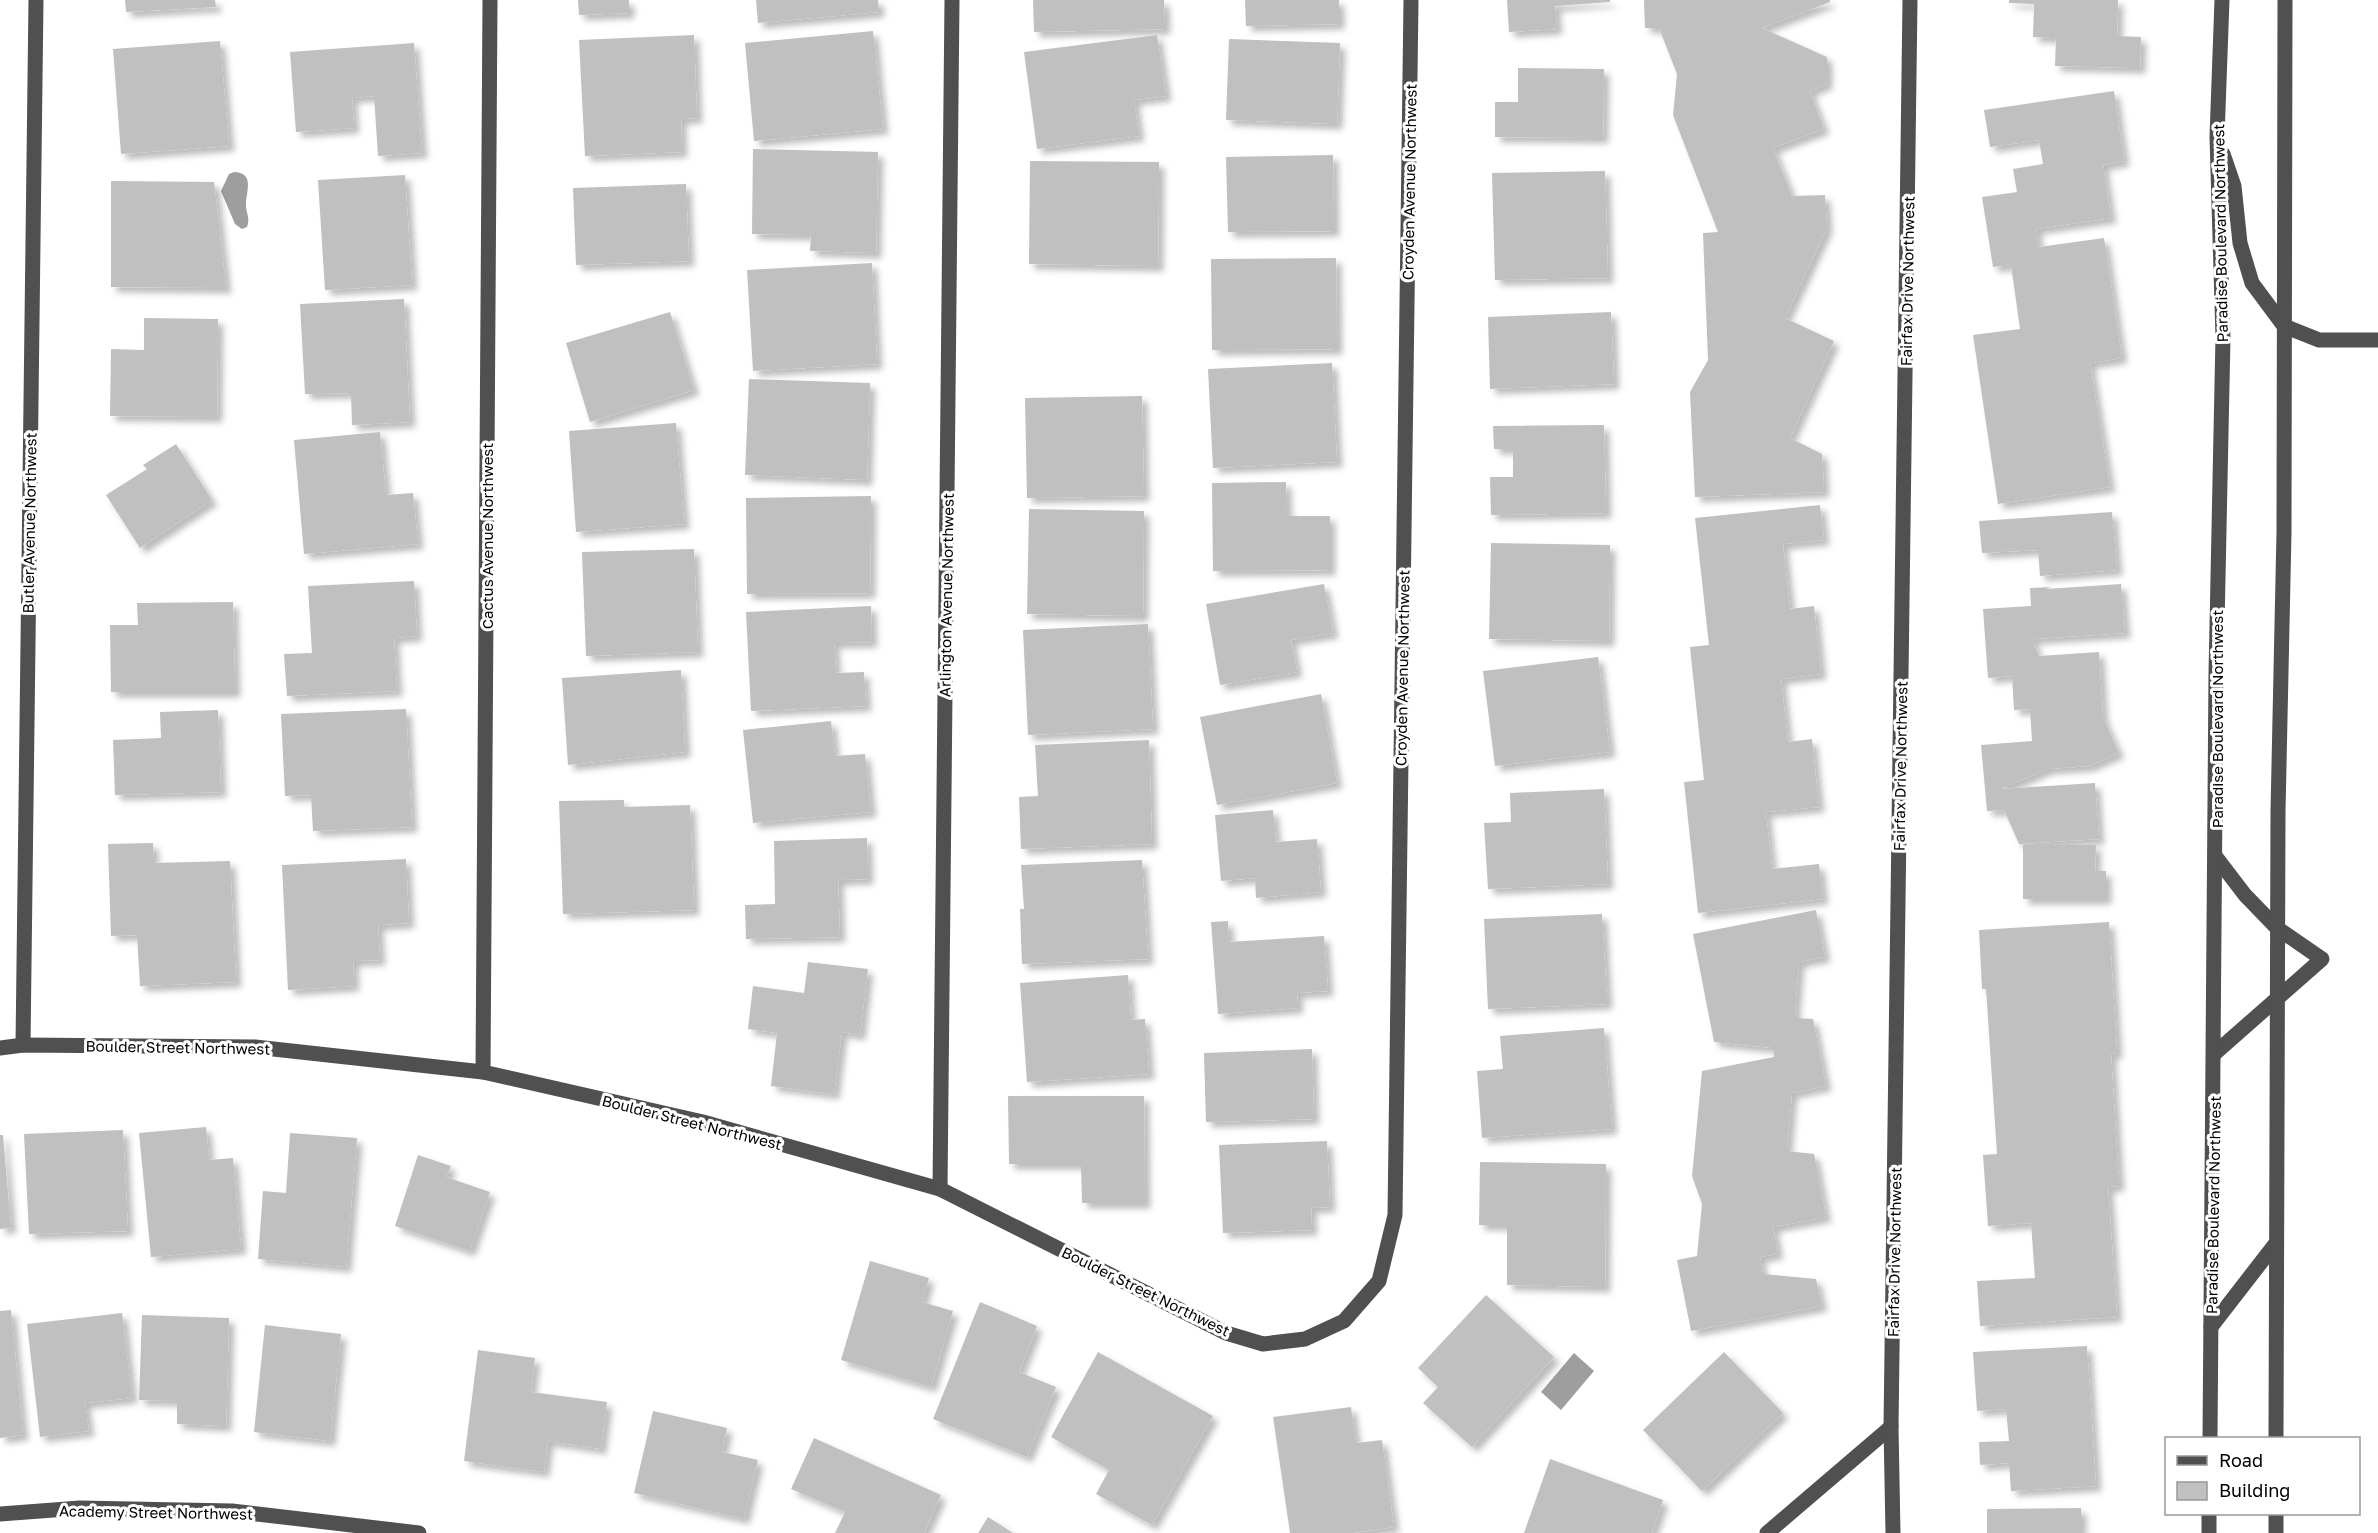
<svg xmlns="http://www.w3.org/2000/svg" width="2378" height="1533" font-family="'Golos Text',sans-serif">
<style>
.water{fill:#9e9e9e}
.building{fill:#c0c0c0;filter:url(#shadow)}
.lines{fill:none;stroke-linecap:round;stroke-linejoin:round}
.minor{stroke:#505050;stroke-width:15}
.labels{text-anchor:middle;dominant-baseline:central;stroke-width:6;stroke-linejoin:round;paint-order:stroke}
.street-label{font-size:15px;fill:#000;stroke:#fff}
</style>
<defs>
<filter id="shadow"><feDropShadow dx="5.5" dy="5.5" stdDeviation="3" flood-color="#0004"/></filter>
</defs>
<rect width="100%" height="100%" fill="#fff"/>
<!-- water -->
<g class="water">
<path d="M234 172C254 173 247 189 246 203 245 212 251 218 247 227L242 229 235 224 221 191 229 174Z"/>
<polygon points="1574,1353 1594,1371 1561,1410 1541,1392"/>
</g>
<!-- building -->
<g class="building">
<polygon points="125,0 215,0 216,7 126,12"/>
<polygon points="578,0 629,0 629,13 579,15"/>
<polygon points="756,0 878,0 879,12 758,23"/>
<polygon points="1033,0 1164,0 1165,29 1034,32"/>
<polygon points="1245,0 1339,0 1339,24 1246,26"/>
<polygon points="1507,0 1610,0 1610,2 1555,6 1557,29 1509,32"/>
<polygon points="1644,0 1830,0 1830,2 1762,28 1827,57 1827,84 1810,91 1824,129 1773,148 1792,196 1825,195 1827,228 1785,318 1834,341 1790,438 1822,454 1824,492 1695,497 1690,392 1708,360 1703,233 1718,232 1673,115 1677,74 1659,28 1645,28"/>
<polygon points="2009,0 2118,0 2117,36 2141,37 2140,68 2055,66 2056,38 2033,37 2034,4 2009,3"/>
<polygon points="873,31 883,129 754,141 745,43"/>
<polygon points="694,35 697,118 681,119 682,152 585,156 579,40"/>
<polygon points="1157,35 1166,96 1134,100 1139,136 1037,149 1024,52"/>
<polygon points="1229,39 1340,43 1337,124 1226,120"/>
<polygon points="220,41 229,146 121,154 113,49"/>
<polygon points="414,43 422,153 378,156 374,96 352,98 354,128 296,132 290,52"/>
<polygon points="1518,68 1604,69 1603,138 1495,137 1495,102 1518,102"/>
<polygon points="2114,91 2124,161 2103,165 2111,218 2036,229 2039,247 2104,238 2122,358 2090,363 2110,487 1998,504 1973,335 2020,329 2011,265 1993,267 1982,197 2017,192 2013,169 2043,164 2039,140 1990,147 1984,110"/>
<polygon points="753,149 878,152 876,253 810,251 811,235 752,234"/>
<polygon points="1333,155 1334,231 1228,232 1226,157"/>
<polygon points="1030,161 1159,162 1158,266 1029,264"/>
<polygon points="1605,171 1608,278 1495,280 1492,173"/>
<polygon points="405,175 412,285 325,290 318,180"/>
<polygon points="111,181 214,182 226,288 111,287"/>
<polygon points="686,184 689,261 576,265 573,188"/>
<polygon points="1336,258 1337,349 1212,350 1211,259"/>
<polygon points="872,263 877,364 753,371 747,270"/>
<polygon points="404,299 410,422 352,425 351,393 305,394 300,304"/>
<polygon points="670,312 694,390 590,422 566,343"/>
<polygon points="1611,312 1614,384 1490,389 1488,317"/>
<polygon points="144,318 218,319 217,417 110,416 111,349 144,350"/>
<polygon points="1332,363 1337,462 1213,468 1208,369"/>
<polygon points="749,379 870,383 867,480 745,475"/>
<polygon points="1142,396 1144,496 1027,498 1025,398"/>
<polygon points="676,423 684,524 576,532 569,431"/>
<polygon points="1604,425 1606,513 1491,515 1490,477 1513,477 1513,449 1494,449 1493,426"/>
<polygon points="380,432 386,495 413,493 418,544 304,554 294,440"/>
<polygon points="176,444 212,500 140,548 106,495 147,469 143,465"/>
<polygon points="1286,482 1287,516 1330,516 1330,570 1213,571 1212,483"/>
<polygon points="871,496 870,593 747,594 746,498"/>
<polygon points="1820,505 1824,540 1783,544 1790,609 1814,606 1821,674 1781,679 1788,742 1812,739 1819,807 1766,812 1772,869 1819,864 1823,899 1698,913 1684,782 1704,780 1690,647 1709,645 1695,518"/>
<polygon points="1029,509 1144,511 1143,616 1027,614"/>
<polygon points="2112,512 2117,570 2040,576 2038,550 1982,553 1979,521"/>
<polygon points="1491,543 1610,545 1609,641 1489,639"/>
<polygon points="694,549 698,652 586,656 582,552"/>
<polygon points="414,581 417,636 394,638 397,691 287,696 284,654 312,653 308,586"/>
<polygon points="1324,584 1333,633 1291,640 1297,672 1220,685 1206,604"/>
<polygon points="2121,584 2125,633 2032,639 2039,656 2099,652 2103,717 2119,753 2089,766 2047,769 2001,789 2095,783 2099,839 2019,844 2004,810 1987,811 1981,745 2032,741 2030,709 2014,710 2012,676 1988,678 1983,609 2031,606 2030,588 2051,587 2046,589"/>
<polygon points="233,602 235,692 111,692 110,625 138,625 137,603"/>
<polygon points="871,606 872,642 834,643 836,673 864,672 866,706 751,711 746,612"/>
<polygon points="1148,624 1153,729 1028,735 1023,630"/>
<polygon points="1598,657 1610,752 1495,766 1483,671"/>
<polygon points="681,670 685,752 568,765 562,678"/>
<polygon points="1321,694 1337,783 1217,805 1200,717"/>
<polygon points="406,709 412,827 313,831 311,795 285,796 281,714"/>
<polygon points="218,710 221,792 115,795 113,740 161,738 160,712"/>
<polygon points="831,721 835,756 865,754 871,812 753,823 743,730"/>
<polygon points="1149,740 1152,844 1021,849 1019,797 1038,796 1035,745"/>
<polygon points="1604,789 1608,884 1488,889 1484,823 1511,822 1510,793"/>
<polygon points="624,800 624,807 690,805 694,910 563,914 559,801"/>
<polygon points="1273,810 1276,842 1317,839 1321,892 1256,898 1255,878 1221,881 1215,815"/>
<polygon points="867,838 868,879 838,880 840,937 746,939 745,905 775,904 774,841"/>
<polygon points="153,843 154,863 230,861 236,982 140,986 137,935 111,936 108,844"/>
<polygon points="2023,845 2096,845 2095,871 2106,871 2106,899 2023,899"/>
<polygon points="406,859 409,923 378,925 380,960 353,961 354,986 288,990 282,865"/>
<polygon points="1142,860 1148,959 1022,964 1020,909 1024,909 1021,865"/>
<polygon points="1816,910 1825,957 1799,962 1795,1009 1796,1018 1813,1019 1826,1086 1792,1093 1787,1148 1787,1151 1814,1154 1826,1217 1773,1227 1778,1254 1760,1257 1763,1274 1816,1279 1822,1306 1691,1331 1677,1260 1697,1256 1702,1204 1692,1176 1702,1071 1774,1057 1773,1048 1714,1042 1693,934"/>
<polygon points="1602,914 1607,1004 1488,1009 1484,919"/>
<polygon points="1228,921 1229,942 1324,936 1328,991 1297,993 1298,1008 1218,1014 1211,922"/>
<polygon points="2109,922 2117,1053 2111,1054 2119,1186 2108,1187 2117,1317 1980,1326 1977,1281 2035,1278 2031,1223 1988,1226 1983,1155 1997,1154 1986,989 1982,989 1979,930"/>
<polygon points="808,962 868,969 860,1035 842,1032 834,1094 771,1086 777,1033 748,1029 753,986 804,993"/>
<polygon points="1128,975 1131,1020 1145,1019 1149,1074 1027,1082 1020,983"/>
<polygon points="1604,1028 1612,1129 1482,1138 1477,1071 1503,1069 1500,1036"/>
<polygon points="1312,1049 1314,1119 1206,1122 1204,1053"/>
<polygon points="1008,1096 1144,1096 1145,1203 1082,1203 1081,1164 1009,1164"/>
<polygon points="206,1127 209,1160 233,1158 241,1249 151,1257 139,1133"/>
<polygon points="123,1130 128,1231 29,1234 24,1134"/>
<polygon points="290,1133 357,1138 346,1267 258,1259 263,1191 286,1193"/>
<polygon points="0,1135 3,1135 11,1228 0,1229"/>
<polygon points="1327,1141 1330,1207 1311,1208 1312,1230 1223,1233 1219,1145"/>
<polygon points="418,1155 451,1166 446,1177 490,1192 470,1251 395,1226"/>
<polygon points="1480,1162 1606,1164 1605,1287 1507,1285 1507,1225 1479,1225"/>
<polygon points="870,1261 929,1278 922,1302 953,1311 931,1387 841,1360"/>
<polygon points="1486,1295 1554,1357 1472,1447 1423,1403 1438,1387 1418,1368"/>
<polygon points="980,1302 1037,1326 1019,1372 1056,1387 1027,1457 933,1419"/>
<polygon points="11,1310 23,1435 0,1438 0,1311"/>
<polygon points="122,1313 132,1398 85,1403 89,1431 40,1437 27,1324"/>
<polygon points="142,1315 229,1318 226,1426 177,1424 177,1401 139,1400"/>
<polygon points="265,1325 341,1334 330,1441 254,1432"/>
<polygon points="2087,1346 2096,1486 2011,1491 2009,1463 1980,1465 1979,1442 2009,1441 2006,1409 1977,1411 1973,1352"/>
<polygon points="478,1350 535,1358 531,1392 607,1402 601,1449 548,1441 544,1472 464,1461"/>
<polygon points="1098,1352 1213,1416 1152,1525 1096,1494 1109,1470 1051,1437"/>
<polygon points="1724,1352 1783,1413 1702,1491 1643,1430"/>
<polygon points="1351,1407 1356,1443 1382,1440 1394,1527 1353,1533 1290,1533 1273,1417"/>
<polygon points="653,1411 727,1428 722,1452 758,1460 744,1519 634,1493"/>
<polygon points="814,1438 941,1495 924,1533 835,1533 845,1512 791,1489"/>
<polygon points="1550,1459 1663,1500 1652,1533 1524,1533"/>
<polygon points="2081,1508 2081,1533 1987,1533 1987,1509"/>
<polygon points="988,1517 1013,1533 978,1533"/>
</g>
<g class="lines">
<!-- minor -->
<g class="minor">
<polyline points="2223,154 2234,186 2240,243 2252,283 2284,326 2319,340 2378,340"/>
<polyline points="23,1045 36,0"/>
<polyline points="0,1048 23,1045 255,1047 483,1072 703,1122 940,1189 1226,1333 1263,1344 1305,1339 1344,1321 1379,1281 1395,1215 1411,0"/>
<polyline points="2214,1054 2322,959 2277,928 2245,895 2216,857"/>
<polyline points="483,1072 490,0"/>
<polyline points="940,1189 952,0"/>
<polyline points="2211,1327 2276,1243"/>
<polyline points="2210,1438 2216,674 2223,337 2217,137 2222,0"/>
<polyline points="2276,1438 2278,812 2284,532 2285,0"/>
<polyline points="0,1514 80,1508 232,1511 419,1533"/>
<polyline points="1767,1533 1891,1427"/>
<polyline points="1893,1533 1891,1427 1910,0"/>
<polyline points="2209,1533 2209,1514"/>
<polyline points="2276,1533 2276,1514"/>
</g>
</g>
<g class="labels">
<!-- street labels -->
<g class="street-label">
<text transform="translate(1409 182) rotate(-89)">Croyden Avenue Northwest</text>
<text transform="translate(2220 233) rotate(-91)">Paradise Boulevard Northwest</text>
<text transform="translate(1907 281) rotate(-89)">Fairfax Drive Northwest</text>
<text transform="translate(29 523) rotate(-89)">Butler Avenue Northwest</text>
<text transform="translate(487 536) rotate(-90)">Cactus Avenue Northwest</text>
<text transform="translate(946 595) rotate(-89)">Arlington Avenue Northwest</text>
<text transform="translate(1402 668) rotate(-89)">Croyden Avenue Northwest</text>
<text transform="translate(2217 719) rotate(-90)">Paradise Boulevard Northwest</text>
<text transform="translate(1900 766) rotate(-89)">Fairfax Drive Northwest</text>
<text transform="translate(178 1047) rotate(1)">Boulder Street Northwest</text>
<text transform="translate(692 1122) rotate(14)">Boulder Street Northwest</text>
<text transform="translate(2213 1205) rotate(-89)">Paradise Boulevard Northwest</text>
<text transform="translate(1894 1252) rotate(-89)">Fairfax Drive Northwest</text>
<text transform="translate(1146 1291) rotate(26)">Boulder Street Northwest</text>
<text transform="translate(156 1512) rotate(1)">Academy Street Northwest</text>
</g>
</g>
<!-- legend -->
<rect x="2165" y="1437" width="195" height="78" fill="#ffffff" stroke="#999999" stroke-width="1.5"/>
<rect x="2177" y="1456" width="30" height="9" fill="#505050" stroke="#999999" stroke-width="1.5"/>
<text x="2219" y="1467" font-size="18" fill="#000000">Road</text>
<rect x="2177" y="1482" width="30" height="18" fill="#c0c0c0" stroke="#999999" stroke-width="1.5"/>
<text x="2219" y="1497" font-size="18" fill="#000000">Building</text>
</svg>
